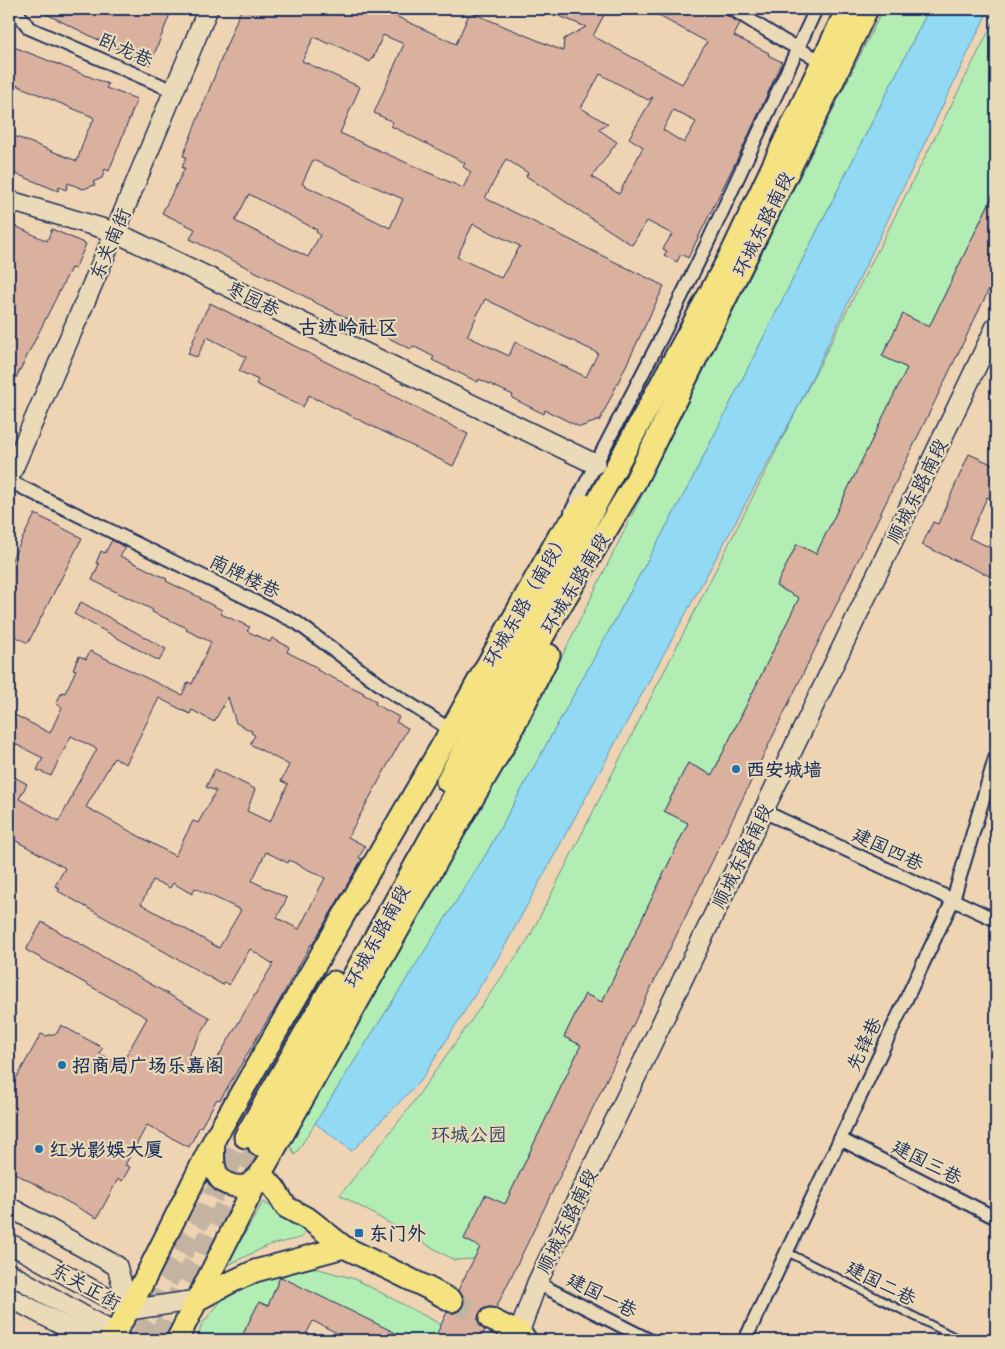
<svg xmlns="http://www.w3.org/2000/svg" width="1005" height="1349" font-family="Itim,'LXGW WenKai TC',sans-serif">
<style>
.green{fill:#b2eeb4;stroke:#668e89}
.water{fill:#92d9f4;stroke:#6295b8}
.building{fill:#dab19f;stroke:#1b2f5e;fill-rule:evenodd}
.lines{fill:none;stroke-linecap:round;stroke-linejoin:round}
.primary-tunnel{stroke:#c5b3a2;stroke-width:21;stroke-dasharray:21 11;stroke-linecap:butt}
.lane-casing{stroke:#1b2f5e;stroke-width:10}
.street-casing{stroke:#1b2f5e;stroke-width:16}
.secondary-casing{stroke:#1b2f5e;stroke-width:22}
.primary-casing{stroke:#1b2f5e;stroke-width:25}
.lane{stroke:#ebdab7;stroke-width:6}
.street{stroke:#ebdab7;stroke-width:12}
.secondary{stroke:#ebdab7;stroke-width:19}
.primary{stroke:#f5e382;stroke-width:21}
.poi-dot{fill:#1f6fb2;stroke:#ebdab7;stroke-width:2}
.labels{text-anchor:middle;dominant-baseline:central;stroke-width:4.5;stroke-linejoin:round;paint-order:stroke}
.street-label{font-size:19px;fill:#1b2f5e;stroke:#ebdab7}
.poi-label{font-size:19px;font-weight:bold;fill:#1b2f5e;stroke:#ebdab7;text-anchor:start}
.park-label{font-size:19px;fill:#2a4267;stroke:#ebdab7}
.neighbourhood-label{font-size:20px;font-weight:bold;fill:#1b2f5e;stroke:#ebdab7}
</style>
<rect width="100%" height="100%" fill="#efd4b3"/>
<filter id="ink" filterUnits="userSpaceOnUse"><feTurbulence type="fractalNoise" baseFrequency=".02" numOctaves="2"/><feDisplacementMap in="SourceGraphic" scale="10" xChannelSelector="R" yChannelSelector="G"/><feConvolveMatrix kernelMatrix="1 2 1 2 8 2 1 2 1" color-interpolation-filters="sRGB"/></filter>
<g filter="url(#ink)">
<!-- green -->
<g class="green">
<polygon points="883,9 929,9 688,487 485,856 295,1155 285,1136 462,834 515,751"/>
<polygon points="996,17 996,189 929,327 903,314 882,356 907,368 816,554 797,544 776,586 799,598 712,775 688,763 664,811 688,823 602,1002 585,994 564,1037 581,1045 505,1204 464,1239 480,1247 474,1259 454,1260 340,1195 407,1111 528,940"/>
<polygon points="263,1202 308,1227 301,1238 269,1245 226,1266"/>
<polygon points="297,1263 355,1279 442,1325 434,1340 410,1340 280,1277 268,1306 259,1302 240,1340 197,1340 202,1324 228,1293"/>
</g>
<!-- water -->
<polygon class="water" points="929,9 989,9 796,411 501,953 422,1079 352,1151 315,1123 485,856 688,487"/>
<!-- building -->
<g class="building">
<polygon points="36,9 172,9 150,65 134,59 136,55 113,47"/>
<path d="M241 9H394L391 14 456 44 470 12 563 51 564 39 586 27 542 9H607L593 36 682 84 707 42 646 9H724L725 12 727 16 740 23 734 36 769 53 768 55 782 62 746 141 688 258 681 254 677 262 664 255 667 251 663 249 672 234 647 221 632 245 526 176 528 173 506 159 485 198 664 286 600 420 580 427 545 410 544 414 512 398 513 395 479 379 478 382 432 360 434 357 413 346 411 349 312 301V300L190 239 195 229 162 213 185 168H182L186 157 183 156ZM383 35 404 44 374 113 393 122 391 126 465 163 463 167 471 172 463 188 340 133 360 87 302 61 314 37 329 44 330 42 370 62 372 58H373ZM600 74 648 100 653 97 629 138 643 147 619 194 592 177 617 142 598 129 608 124 581 108ZM673 110 696 122 684 143 663 130ZM313 160 403 199 390 228 302 184ZM249 194 317 230 316 232 320 235 308 257 235 221ZM473 224 520 246 501 278 457 257ZM485 299 598 353 586 377 515 342 509 356 467 336Z"/>
<polygon points="9,45 108,84 106,88 137,99 109,171 105,169 102,178 93,182 95,185 83,189 68,183 66,190 59,187 58,191 9,171 9,134 77,161 86,134 94,119 93,117 9,82"/>
<polygon points="996,189 996,275 496,1308 490,1307 483,1308 479,1314 478,1319 479,1326 485,1330 480,1340 434,1340 447,1312 453,1313 458,1312 463,1307 464,1301 463,1295 458,1290 480,1247 464,1239 485,1195 505,1204 581,1045 564,1037 585,994 602,1002 688,823 664,811 688,763 712,775 799,598 776,586 797,544 816,554 907,368 882,356 903,314 929,327"/>
<polygon points="9,223 47,241 52,229 86,244 75,269 71,268 9,392"/>
<polygon points="210,303 468,434 453,466 317,399 317,400 309,395 303,407 256,384 258,380 239,371 246,357 207,337 197,357 188,354 197,331 196,331"/>
<polygon points="969,454 996,466 996,501 987,497 969,538 996,550 996,579 922,545 933,522 938,524"/>
<polygon points="35,514 82,538 28,643 9,633 9,565"/>
<path d="M112 540 126 548 120 556 167 579 166 581 201 598 200 599 222 610 221 614 250 627 247 631 270 642 272 638 289 647 287 652 318 668 317 670 364 693 363 694 376 701 375 704 399 717 396 722 408 728 348 837 365 846 359 858 362 859 312 945 311 944 272 1014H271L220 1100 217 1099 201 1127 200 1126 189 1147 147 1125 125 1165 130 1167 122 1181 118 1179 97 1218 9 1170V1084L12 1086 41 1034 46 1036 57 1033 61 1025 103 1048 99 1053 121 1065 147 1018 26 950 42 922 210 1018 187 1058 210 1071 273 964 250 949 229 985 224 982 223 985 58 891 60 888 55 886 65 868 9 837V774L27 784 19 799 59 821 73 795 72 794 97 749 71 736 51 776 37 770 43 758 9 741V712L50 733 62 707 56 704 62 692 65 693 76 670 73 669 79 656 86 659 90 651 182 695 188 682 192 684 211 642 186 630 187 628 152 612 153 610 92 580 99 564 96 563 101 551 105 553ZM228 697 236 723 252 731 251 733 255 735 250 744 289 765 281 781 288 784 270 822 247 811 255 789 215 769 206 787 216 791 198 823 193 821 175 856 86 807 114 758 126 764 159 698 190 714 192 710 214 722ZM266 852 288 863 289 860 325 878 299 929 277 918 287 898 252 881ZM153 880 159 884 160 883 170 888 173 883 192 894 195 888 241 910 219 948 141 904Z"/>
<polygon points="81,602 166,649 159,661 74,614"/>
<polygon points="280,1277 281,1277 410,1340 351,1340 313,1321 303,1340 240,1340 259,1302 268,1306"/>
</g>
<g class="lines">
<!-- primary-tunnel -->
<g class="primary-tunnel">
<polyline points="452,1301 490,1319"/>
<polyline points="140,1340 170,1276 245,1137"/>
<polyline points="158,1340 189,1272 259,1145"/>
</g>
<defs>
<polyline id="lane" points="787,1252 961,1340"/>
<g id="street">
<polyline points="15,9 29,28 174,91"/>
<polyline points="732,9 784,41 823,62"/>
<polyline points="9,481 296,622 386,689 451,730"/>
<polyline points="571,512 664,332 707,244 816,9"/>
<polyline points="763,811 996,920"/>
<polyline points="840,1139 996,1218"/>
<polyline points="537,1283 649,1340"/>
<polyline points="745,1340 953,900 996,755"/>
</g>
<g id="secondary">
<polyline points="14,202 115,232 595,464"/>
<polyline points="9,478 115,232 208,9"/>
<polyline points="9,1207 117,1266 129,1310"/>
<polyline points="9,1243 129,1310 197,1300"/>
<polyline points="9,1273 114,1333 121,1340"/>
<polyline points="9,1297 81,1335 114,1333"/>
<polyline points="519,1333 537,1283 996,326"/>
</g>
<g id="primary">
<polyline points="447,781 733,250 847,9"/>
<polyline points="245,1137 334,982"/>
<path d="M214 1141C213 1157 211 1180 231 1185 236 1187 242 1186 247 1186L261 1174"/>
<polyline points="259,1145 555,615 634,484 832,83 867,9"/>
<polyline points="197,1300 227,1284 255,1271 344,1247"/>
<polyline points="452,1301 430,1289 344,1247 310,1220 286,1207 275,1189 261,1173 459,822 504,745 549,655"/>
<polyline points="490,1319 519,1333 526,1340"/>
<polyline points="110,1340 129,1310 215,1138 451,730 559,536 586,505"/>
<polyline points="177,1340 261,1173"/>
</g>
</defs>
<!-- lane casing -->
<use href="#lane" class="lane-casing"/>
<!-- street casing -->
<use href="#street" class="street-casing"/>
<!-- secondary casing -->
<use href="#secondary" class="secondary-casing"/>
<!-- primary casing -->
<use href="#primary" class="primary-casing"/>
<!-- lane -->
<use href="#lane" class="lane"/>
<!-- street -->
<use href="#street" class="street"/>
<!-- secondary -->
<use href="#secondary" class="secondary"/>
<!-- primary -->
<use href="#primary" class="primary"/>
</g>
</g>
<!-- markers -->
<g class="poi-dot">
<circle cx="736" cy="769" r="5"/>
<circle cx="62" cy="1065" r="5"/>
<circle cx="39" cy="1149" r="5"/>
<rect x="354" y="1228" width="10" height="10" rx="2.5"/>
</g>
<g class="labels">
<!-- street labels -->
<g class="street-label">
<text transform="translate(126 50) rotate(24)">卧龙巷</text>
<text transform="translate(763 224) rotate(-64)">环城东路南段</text>
<text transform="translate(110 244) rotate(-67)">东关南街</text>
<text transform="translate(253 299) rotate(26)">枣园巷</text>
<text transform="translate(917 491) rotate(-64)">顺城东路南段</text>
<text transform="translate(245 576) rotate(26)">南牌楼巷</text>
<text transform="translate(575 583) rotate(-59)">环城东路南段</text>
<text transform="translate(526 599) rotate(-60)">环城东路（南段）</text>
<text transform="translate(888 849) rotate(25)">建国四巷</text>
<text transform="translate(742 856) rotate(-64)">顺城东路南段</text>
<text transform="translate(377 936) rotate(-61)">环城东路南段</text>
<text transform="translate(864 1044) rotate(-65)">先锋巷</text>
<text transform="translate(927 1162) rotate(27)">建国三巷</text>
<text transform="translate(567 1221) rotate(-64)">顺城东路南段</text>
<text transform="translate(881 1283) rotate(27)">建国二巷</text>
<text transform="translate(86 1286) rotate(29)">东关正街</text>
<text transform="translate(602 1295) rotate(27)">建国一巷</text>
</g>
<!-- poi labels -->
<g class="poi-label">
<text x="746" y="769">西安城墙</text>
<text x="72" y="1065">招商局广场乐嘉阁</text>
<text x="49" y="1149">红光影娱大厦</text>
<text x="369" y="1233">东门外</text>
</g>
<!-- park labels -->
<g class="park-label">
<text x="469" y="1134">环城公园</text>
</g>
<!-- neighbourhood labels -->
<g class="neighbourhood-label">
<text x="348" y="327">古迹岭社区</text>
</g>
</g>
<!-- margin -->
<rect width="1005" height="1349" fill="none" stroke="#ebdab7" stroke-width="30"/>
<rect x="15" y="15" width="975" height="1319" fill="none" stroke="#1b2f5e" stroke-width="2" filter="url(#ink)"/>
</svg>
